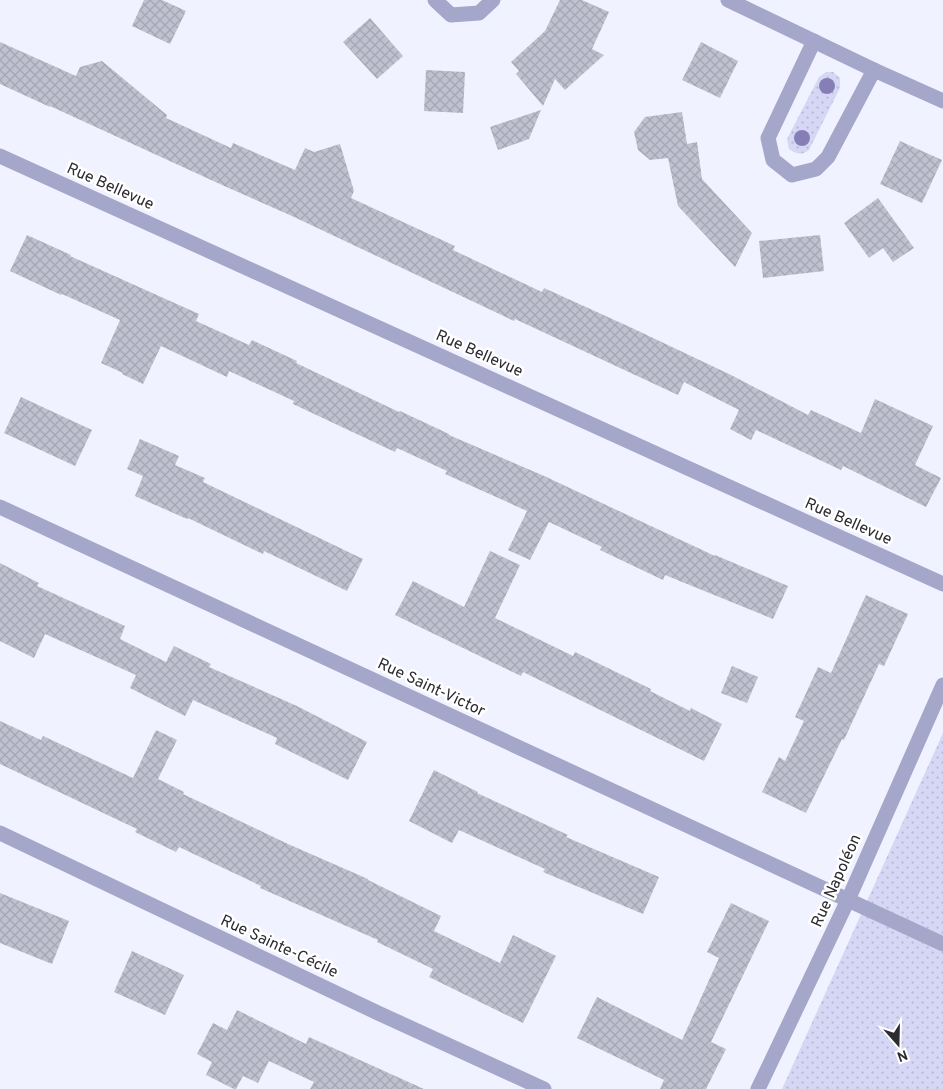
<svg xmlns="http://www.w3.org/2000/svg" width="943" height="1089" font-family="Overpass,sans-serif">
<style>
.grass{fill:url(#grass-dots)}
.building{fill:url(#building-cross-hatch)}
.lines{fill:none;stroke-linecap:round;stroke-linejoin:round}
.minor{stroke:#a4a7ca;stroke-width:15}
.tree{fill:#867fb6}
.labels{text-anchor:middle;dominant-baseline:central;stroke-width:5;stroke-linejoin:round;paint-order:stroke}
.street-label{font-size:16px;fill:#2c2c32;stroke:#fff}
</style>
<defs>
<pattern id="grass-dots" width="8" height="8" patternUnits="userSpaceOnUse" patternTransform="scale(1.25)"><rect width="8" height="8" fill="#d5d7f4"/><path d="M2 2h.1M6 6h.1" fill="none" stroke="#b7b9d2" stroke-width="1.8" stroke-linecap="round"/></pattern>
<pattern id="building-cross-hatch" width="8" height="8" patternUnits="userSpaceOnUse" patternTransform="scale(1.25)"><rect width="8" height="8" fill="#c0c1d0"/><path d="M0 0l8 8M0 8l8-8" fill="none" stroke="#a5a6b3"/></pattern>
</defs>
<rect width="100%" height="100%" fill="#f1f2ff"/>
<!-- grass -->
<g class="grass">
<path d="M826 72H833L840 78V88L809 150C801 156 797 154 789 149L787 139 819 77Z"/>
<polygon points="943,733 943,1089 782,1089"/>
</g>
<!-- building -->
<g class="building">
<polygon points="144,0 162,0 186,11 170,44 132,26"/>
<polygon points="560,0 582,0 609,12 592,49 604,55 565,90 555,79 543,106 516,74 519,71 511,62 545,31"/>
<polygon points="370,18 403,56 377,79 343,42"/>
<polygon points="0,42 76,76 80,67 102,61 167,115 166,118 231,148 233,143 295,170 305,148 314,152 340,144 354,191 351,198 455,246 453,250 542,292 544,288 632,328 731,375 808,415 811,410 861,433 875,399 933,426 915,465 941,478 926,507 843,466 841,470 756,430 751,440 730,429 739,410 684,382 678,395 515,319 514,321 292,216 222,185 50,106 50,107 0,84"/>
<polygon points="701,42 738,61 720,98 682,80"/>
<polygon points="426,70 465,72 463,113 424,111"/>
<polygon points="541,110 529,139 498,150 490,127"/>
<polygon points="682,112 687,144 697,142 702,179 752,233 735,267 678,206 668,158 650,160 638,150 634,132 645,117"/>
<polygon points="900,141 942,160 922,203 880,184"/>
<polygon points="878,198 914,248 893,262 883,248 869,258 844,223"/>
<polygon points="27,235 71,255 70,256 199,314 196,321 249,345 252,340 297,361 296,363 399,412 400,411 449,434 449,435 542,475 715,556 715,555 788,586 773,619 665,575 663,580 600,550 602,547 549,522 530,560 508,550 527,511 445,474 447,471 397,448 395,452 293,404 294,401 229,371 227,377 161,346 143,384 122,374 123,373 101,363 120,320 62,294 61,295 10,271"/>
<polygon points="820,235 824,271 763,278 759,241"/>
<polygon points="21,397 92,430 75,466 4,433"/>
<polygon points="140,439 179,456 175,465 205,478 203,482 363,559 347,591 264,551 263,554 188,518 187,519 135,496 143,476 127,469"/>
<polygon points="490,551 520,565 495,618 573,656 575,652 651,689 650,691 690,711 691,708 722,724 704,761 523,672 521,676 395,615 413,581 464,607"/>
<polygon points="0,563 39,583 37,586 125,626 120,639 166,662 174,646 211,664 209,667 297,706 367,742 348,780 275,744 277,738 193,700 185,716 130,688 136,675 45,634 34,658 0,641"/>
<polygon points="866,595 908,614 884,666 879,664 844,740 842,739 806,813 762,792 779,757 785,761 804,721 795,717 818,667 831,673"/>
<polygon points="732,666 758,677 747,703 721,693"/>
<polygon points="0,721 41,740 43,736 133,778 156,730 177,740 158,779 184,792 183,794 288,844 368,879 368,880 441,916 434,931 500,963 513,935 556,956 523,1023 429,977 433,969 377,942 378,940 260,888 261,886 179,847 176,852 135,832 137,829 0,764"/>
<polygon points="434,770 478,792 477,793 568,835 566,837 659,877 643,914 543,872 545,869 459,830 452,843 409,821"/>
<polygon points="0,893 69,921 52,964 0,943"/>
<polygon points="731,903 769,921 711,1042 726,1049 706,1089 660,1089 664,1080 577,1038 597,997 682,1040 719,958 707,952"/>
<polygon points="132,951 184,975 165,1015 114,992"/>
<polygon points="237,1010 306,1044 309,1037 424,1089 310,1089 314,1082 269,1061 258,1083 243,1076 236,1089 234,1089 206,1075 212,1062 197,1054 213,1023 227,1030"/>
</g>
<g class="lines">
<!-- minor -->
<g class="minor">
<polyline points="435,0 451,15 479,13 493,0"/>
<polyline points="728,0 874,70 943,101"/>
<polyline points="814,41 768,138 773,160 792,175 816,169 828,157 874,70"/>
<polyline points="0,156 943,584"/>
<polyline points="0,507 943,944"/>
<polyline points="0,833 378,1013 544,1089"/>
<polyline points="758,1089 848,900 943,685"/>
</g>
</g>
<!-- trees -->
<g class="tree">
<circle cx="827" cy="86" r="8"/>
<circle cx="802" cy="138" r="8"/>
</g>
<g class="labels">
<!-- street labels -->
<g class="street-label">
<text transform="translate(110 187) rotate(24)">Rue Bellevue</text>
<text transform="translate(479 354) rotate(24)">Rue Bellevue</text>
<text transform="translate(848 522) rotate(24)">Rue Bellevue</text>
<text transform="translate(431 688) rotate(25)">Rue Saint-Victor</text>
<text transform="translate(837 881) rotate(-66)">Rue Napoléon</text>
<text transform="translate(279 947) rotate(25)">Rue Sainte-Cécile</text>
</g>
</g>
<!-- north arrow -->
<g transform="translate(898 1044) rotate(160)" stroke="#ffffff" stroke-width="4" paint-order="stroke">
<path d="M0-4L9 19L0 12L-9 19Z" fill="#2c2c32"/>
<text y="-8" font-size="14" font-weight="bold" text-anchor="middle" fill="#2c2c32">N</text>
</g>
</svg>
